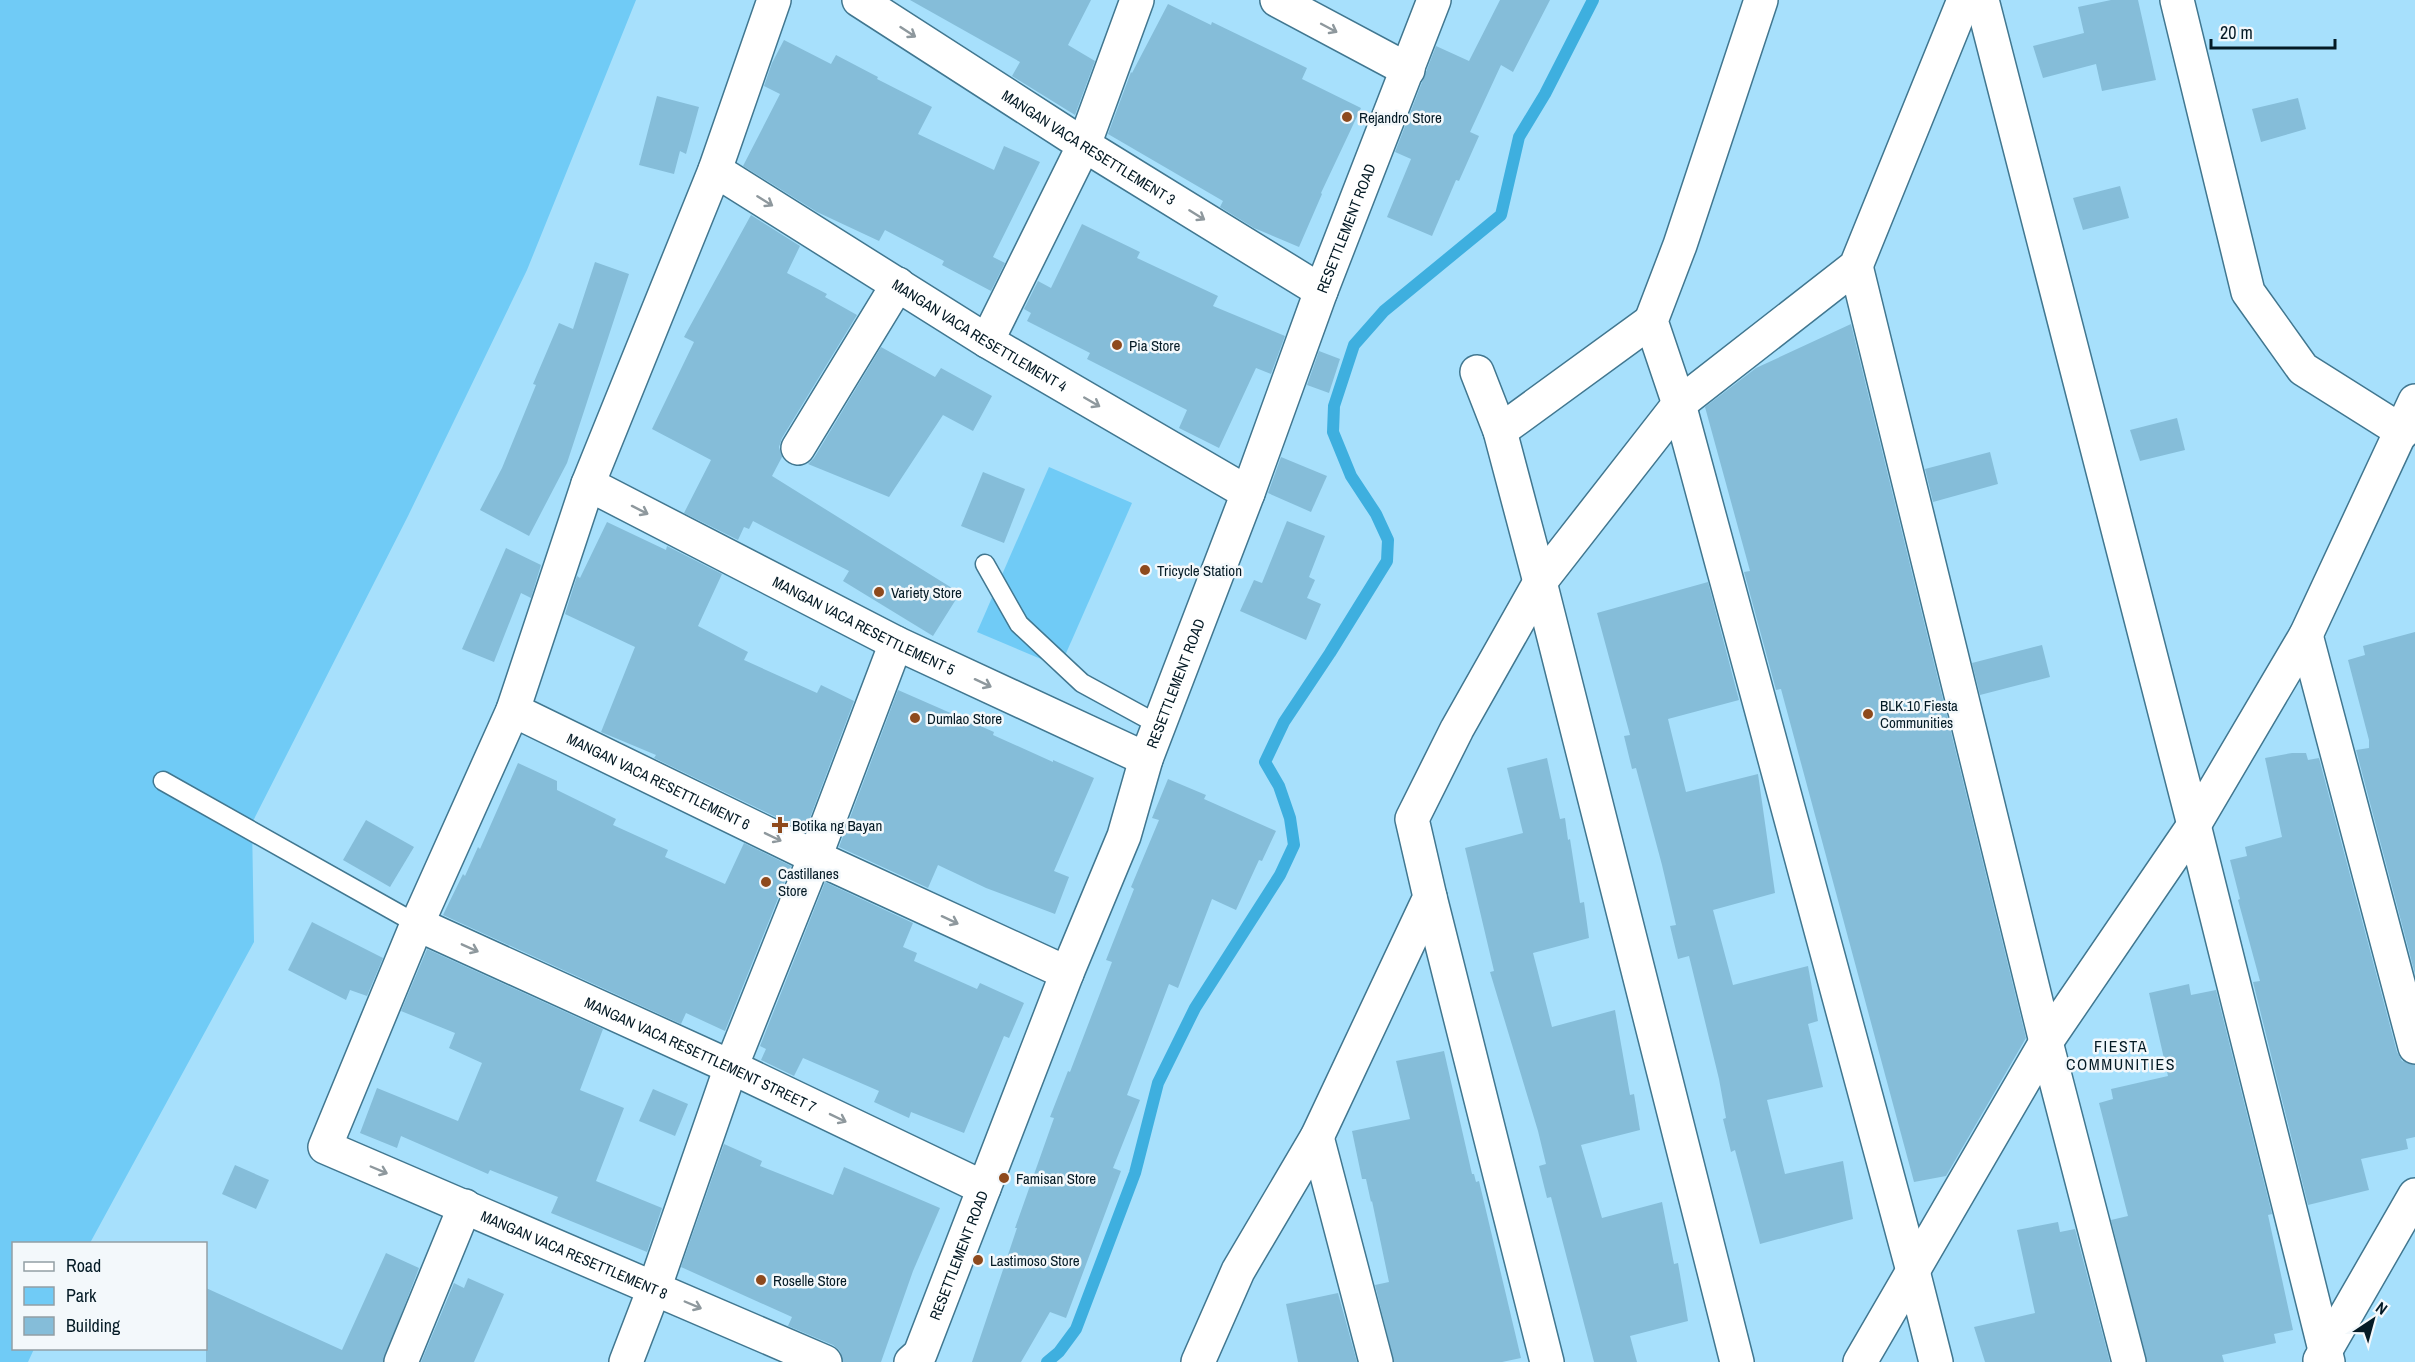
<svg xmlns="http://www.w3.org/2000/svg" width="2415" height="1362" font-family="'Archivo Narrow',sans-serif">
<style>
.green{fill:#70cbf6}
.lines{fill:none;stroke-linecap:round;stroke-linejoin:round}
.stream{stroke:#3eafdf;stroke-width:12}
.building{fill:#85bdd9}
.service-casing{stroke:#417790;stroke-width:21}
.minor-casing{stroke:#417790;stroke-width:36}
.service{stroke:#fff;stroke-width:18}
.minor{stroke:#fff;stroke-width:33}
.oneway{stroke:#8e989d}
.poi-dot{fill:#8e4a1d;stroke:#f3f8fb;stroke-width:2}
.labels{text-anchor:middle;dominant-baseline:central;stroke-width:5;stroke-linejoin:round;paint-order:stroke}
.poi-label{font-size:15px;fill:#041a25;stroke:#f3f8fb;text-anchor:start}
.street-label{font-size:15px;fill:#041a25;stroke:#f3f8fb}
.neighbourhood-label{font-size:16px;letter-spacing:1.5px;fill:#041a25;stroke:#f3f8fb}
</style>
<rect width="100%" height="100%" fill="#a7e0fc"/>
<!-- green -->
<g class="green">
<polygon points="0,0 636,0 527,270 408,516 252,823 254,942 90,1243 14,1244 14,1348 34,1349 28,1362 0,1362"/>
<polygon points="1049,467 1132,503 1060,667 977,632"/>
</g>
<g class="lines">
<!-- stream -->
<polyline class="stream" points="1047,1362 1059,1352 1076,1329 1135,1173 1158,1083 1195,1008 1280,875 1294,845 1290,818 1279,786 1265,762 1284,722 1330,653 1387,561 1388,540 1376,514 1351,476 1333,432 1334,406 1354,345 1384,311 1501,215 1519,137 1545,94 1593,0"/>
</g>
<!-- building -->
<g class="building">
<polygon points="910,0 1091,0 1068,45 1095,61 1075,115 1012,76 1020,62"/>
<polygon points="1500,0 1550,0 1513,72 1501,65 1470,132 1479,136 1459,181 1456,180 1432,236 1387,217 1411,159 1395,152 1436,46 1469,61"/>
<polygon points="2111,0 2138,0 2156,80 2102,91 2096,64 2043,78 2033,46 2084,33 2078,7"/>
<polygon points="1168,4 1211,25 1212,22 1307,68 1302,79 1361,108 1321,193 1322,194 1299,247 1254,228 1220,207 1223,201 1108,134 1131,72 1132,73"/>
<polygon points="784,40 831,64 836,55 878,77 877,79 932,107 918,134 994,170 1004,146 1040,162 993,257 1005,263 991,291 942,265 944,261 885,230 879,241 817,212 743,166 780,94 764,86 772,63"/>
<polygon points="657,96 699,107 686,154 680,151 674,174 639,165"/>
<polygon points="2298,98 2306,129 2261,142 2252,109"/>
<polygon points="2120,186 2129,218 2083,230 2073,198"/>
<polygon points="751,215 800,246 787,273 827,294 825,297 857,315 782,438 779,447 782,457 772,476 960,593 933,636 843,581 849,571 753,521 749,529 744,527 738,540 684,513 711,460 652,429 694,342 684,337"/>
<polygon points="1082,224 1140,252 1137,258 1218,296 1213,306 1285,336 1271,374 1256,368 1219,448 1179,428 1187,410 1087,359 1090,353 1027,321 1031,313 1024,309 1038,281 1051,288"/>
<polygon points="595,262 629,274 567,463 529,536 480,510 502,468 536,385 533,384 559,323 573,329"/>
<polygon points="1851,324 2026,1038 1946,1176 1914,1182 1781,689 1776,690 1744,572 1750,571 1705,407 1756,368"/>
<polygon points="881,347 935,377 941,368 992,396 973,431 943,415 889,497 808,464 814,458"/>
<polygon points="1319,351 1340,359 1329,393 1307,385"/>
<polygon points="2177,418 2185,450 2140,461 2130,430"/>
<polygon points="1990,452 1998,484 1933,502 1925,469"/>
<polygon points="1281,457 1327,476 1311,512 1268,493"/>
<polygon points="983,472 1025,489 1004,543 961,526"/>
<polygon points="1287,521 1325,536 1309,577 1315,580 1307,598 1321,604 1306,640 1240,611 1254,580 1262,583"/>
<polygon points="607,522 666,550 667,546 722,574 698,626 748,652 744,660 817,693 821,685 854,701 805,831 654,758 656,755 601,732 635,647 565,614 577,576 580,578"/>
<polygon points="506,548 541,565 531,598 521,593 494,662 462,649"/>
<polygon points="1708,582 1739,700 1668,719 1686,792 1758,774 1775,893 1713,910 1733,985 1808,966 1818,1021 1808,1024 1823,1087 1767,1100 1785,1174 1843,1161 1853,1219 1760,1244 1735,1150 1731,1152 1723,1119 1726,1118 1719,1079 1689,956 1678,959 1670,926 1676,925 1662,865 1636,768 1632,769 1624,736 1630,735 1597,613"/>
<polygon points="2415,632 2415,974 2356,750 2369,748 2369,740 2348,660 2365,655 2363,646"/>
<polygon points="2042,645 2050,677 1980,695 1972,663"/>
<polygon points="898,690 994,732 993,735 1053,762 1053,760 1094,778 1054,871 1069,877 1055,914 986,888 938,865 928,888 839,847"/>
<polygon points="2292,753 2306,753 2308,760 2319,758 2397,1052 2402,1061 2415,1065 2415,1137 2406,1139 2408,1149 2361,1159 2369,1190 2308,1205 2253,982 2260,981 2238,900 2240,899 2230,860 2247,856 2245,847 2282,837 2265,758"/>
<polygon points="1547,758 1560,819 1565,818 1568,840 1570,839 1580,903 1584,902 1589,938 1533,953 1552,1027 1615,1010 1630,1095 1634,1094 1640,1130 1581,1145 1602,1218 1662,1202 1674,1264 1678,1263 1685,1303 1688,1321 1630,1336 1637,1362 1594,1362 1551,1197 1547,1198 1539,1166 1546,1164 1538,1131 1490,972 1494,971 1465,848 1523,833 1507,768"/>
<polygon points="518,763 557,781 557,790 616,819 613,825 668,850 665,857 725,884 744,843 791,866 725,1031 686,1013 681,1024 443,915 463,874 465,876 478,847 480,849"/>
<polygon points="1168,779 1206,795 1204,799 1276,831 1262,861 1259,860 1236,910 1212,899 1178,988 1169,984 1127,1095 1140,1100 1113,1168 1121,1171 1066,1318 1050,1312 1021,1362 972,1362 1017,1228 1015,1228 1054,1118 1050,1117 1068,1071 1070,1072 1112,962 1106,960 1134,889 1131,887 1159,820 1152,818"/>
<polygon points="366,820 414,847 390,887 343,860"/>
<polygon points="825,882 913,923 903,947 917,953 914,961 977,989 980,983 1024,1003 1009,1038 1004,1036 964,1133 911,1112 909,1118 874,1102 879,1091 803,1058 794,1076 761,1060 766,1049 760,1046"/>
<polygon points="312,922 383,958 367,996 350,990 346,1000 288,970"/>
<polygon points="427,949 603,1029 580,1090 624,1108 596,1181 662,1208 647,1252 551,1213 558,1197 490,1170 488,1174 401,1136 397,1148 360,1133 377,1088 458,1121 482,1063 449,1048 455,1033 401,1011"/>
<polygon points="2189,984 2191,995 2216,990 2272,1214 2268,1215 2293,1330 2274,1334 2276,1343 2222,1355 2224,1362 2147,1362 2111,1220 2128,1216 2099,1103 2113,1099 2111,1089 2168,1076 2149,993"/>
<polygon points="1444,1051 1472,1174 1474,1174 1476,1182 1479,1181 1521,1358 1502,1362 1394,1362 1375,1285 1389,1282 1372,1201 1371,1202 1366,1179 1362,1179 1352,1131 1410,1119 1396,1061"/>
<polygon points="653,1089 688,1104 675,1136 639,1121"/>
<polygon points="724,1144 762,1161 760,1166 833,1195 844,1167 940,1208 913,1271 881,1362 843,1362 840,1351 833,1345 788,1326 792,1317 681,1267"/>
<polygon points="235,1165 269,1180 256,1209 222,1194"/>
<polygon points="2058,1222 2060,1232 2075,1229 2110,1362 1985,1362 1974,1327 2035,1313 2017,1230"/>
<polygon points="386,1253 419,1268 383,1362 206,1362 206,1288 342,1350"/>
<polygon points="468,1278 504,1294 474,1362 421,1362 454,1283 464,1288"/>
<polygon points="1338,1293 1357,1362 1298,1362 1286,1304"/>
</g>
<g class="lines">
<defs>
<g id="service">
<polyline points="985,564 1019,624 1082,683 1159,725"/>
<polyline points="163,781 417,924"/>
</g>
<g id="minor">
<path id="s1" d="M774 0 715 170 588 484 513 710 417 924 325 1147 825 1362"/>
<path id="s2" d="M859 0 1084 145 1321 291"/>
<polyline points="1277,0 1408,70"/>
<polyline points="1761,0 1680,245 1651,321 1679,404 1913,1271 1936,1362"/>
<polyline points="1982,0 2194,825 2328,1362"/>
<polyline points="2177,0 2248,292 2303,369 2403,432"/>
<path id="s3" d="M715 170 987 341 1248 493"/>
<polyline points="1856,266 2046,1042 2129,1362"/>
<polyline points="987,341 1084,145 1137,0"/>
<polyline points="1477,372 1500,431 1540,582 1737,1362"/>
<polyline points="1500,431 1651,321"/>
<polyline points="798,448 898,284"/>
<path id="s4" d="M588 484 896 643 1146 759"/>
<polyline points="2306,635 2415,1047"/>
<path id="s5" d="M513 710 815 857 1067 973"/>
<polyline points="1430,897 1547,1362"/>
<path id="s6" d="M417 924 731 1067 984 1188"/>
<polyline points="1317,1137 1376,1362"/>
<polyline points="2320,1360 2415,1195"/>
<polyline points="401,1362 465,1206"/>
<polyline points="626,1362 654,1289 731,1067 815,857 896,643"/>
<path id="s7" d="M911 1362 920 1354 1067 973 1124 836 1146 759 1248 493 1321 291 1434 0"/>
<polyline points="1198,1362 1238,1271 1317,1137 1430,897 1412,819 1457,729 1540,582 1679,404 1856,266 1964,0"/>
<polyline points="1860,1362 2046,1042 2194,825 2306,635 2415,401"/>
</g>
</defs>
<!-- service casing -->
<use href="#service" class="service-casing"/>
<!-- minor casing -->
<use href="#minor" class="minor-casing"/>
<!-- service -->
<use href="#service" class="service"/>
<!-- minor -->
<use href="#minor" class="minor"/>
</g>
<!-- one-way arrows -->
<defs><path id="oneway-shaft" d="M-6 0H5M1.5-3L5.5 0L1.5 3" fill="none" stroke-width="1.6" stroke-linecap="round" stroke-linejoin="round" transform="scale(1.5)"/></defs>
<g class="oneway">
<use href="#oneway-shaft" transform="translate(1329 28) rotate(28)"/>
<use href="#oneway-shaft" transform="translate(908 32) rotate(33)"/>
<use href="#oneway-shaft" transform="translate(765 201) rotate(32)"/>
<use href="#oneway-shaft" transform="translate(1197 215) rotate(32)"/>
<use href="#oneway-shaft" transform="translate(1092 402) rotate(30)"/>
<use href="#oneway-shaft" transform="translate(640 510) rotate(27)"/>
<use href="#oneway-shaft" transform="translate(983 683) rotate(25)"/>
<use href="#oneway-shaft" transform="translate(773 837) rotate(26)"/>
<use href="#oneway-shaft" transform="translate(950 920) rotate(25)"/>
<use href="#oneway-shaft" transform="translate(470 948) rotate(24)"/>
<use href="#oneway-shaft" transform="translate(838 1118) rotate(26)"/>
<use href="#oneway-shaft" transform="translate(379 1170) rotate(23)"/>
<use href="#oneway-shaft" transform="translate(693 1305) rotate(23)"/>
</g>
<!-- markers -->
<g class="poi-dot">
<circle cx="1347" cy="117" r="6"/>
<circle cx="1117" cy="345" r="6"/>
<circle cx="1145" cy="570" r="6"/>
<circle cx="879" cy="592" r="6"/>
<circle cx="1868" cy="714" r="6"/>
<circle cx="915" cy="718" r="6"/>
<path d="M777 816h6v6h6v6h-6v6h-6v-6h-6v-6h6z"/>
<circle cx="766" cy="882" r="6"/>
<circle cx="1004" cy="1178" r="6"/>
<circle cx="978" cy="1260" r="6"/>
<circle cx="761" cy="1280" r="6"/>
</g>
<g class="labels">
<!-- poi labels -->
<g class="poi-label">
<text x="1359" y="117">Rejandro Store</text>
<text x="1129" y="345">Pia Store</text>
<text x="1157" y="570">Tricycle Station</text>
<text x="891" y="592">Variety Store</text>
<text x="1880" y="705">BLK.10 Fiesta<tspan x="1880" dy="17">Communities</tspan></text>
<text x="927" y="718">Dumlao Store</text>
<text x="792" y="825">Botika ng Bayan</text>
<text x="778" y="873">Castillanes<tspan x="778" dy="17">Store</tspan></text>
<text x="1016" y="1178">Famisan Store</text>
<text x="990" y="1260">Lastimoso Store</text>
<text x="773" y="1280">Roselle Store</text>
</g>
<!-- street labels -->
<g class="street-label">
<text stroke="none"><textPath href="#s2" startOffset="273">MANGAN VACA RESETTLEMENT 3</textPath></text>
<text stroke="none"><textPath href="#s7" startOffset="1216">RESETTLEMENT ROAD</textPath></text>
<text stroke="none"><textPath href="#s3" startOffset="312">MANGAN VACA RESETTLEMENT 4</textPath></text>
<text stroke="none"><textPath href="#s4" startOffset="310">MANGAN VACA RESETTLEMENT 5</textPath></text>
<text stroke="none"><textPath href="#s7" startOffset="730">RESETTLEMENT ROAD</textPath></text>
<text stroke="none"><textPath href="#s5" startOffset="162">MANGAN VACA RESETTLEMENT 6</textPath></text>
<text stroke="none"><textPath href="#s6" startOffset="312">MANGAN VACA RESETTLEMENT STREET 7</textPath></text>
<text stroke="none"><textPath href="#s1" startOffset="1504">MANGAN VACA RESETTLEMENT 8</textPath></text>
<text stroke="none"><textPath href="#s7" startOffset="118">RESETTLEMENT ROAD</textPath></text>
</g>
<!-- neighbourhood labels -->
<g class="neighbourhood-label">
<text x="2121" y="1046">FIESTA<tspan x="2121" dy="18">COMMUNITIES</tspan></text>
</g>
</g>
<!-- legend -->
<rect x="12" y="1242" width="195" height="108" fill="#f3f8fb" stroke="#939fa5" stroke-width="1.5"/>
<rect x="24" y="1262" width="30" height="9" fill="#ffffff" stroke="#939fa5" stroke-width="1.5"/>
<text x="66" y="1272" font-size="18" fill="#041a25">Road</text>
<rect x="24" y="1287" width="30" height="18" fill="#70cbf6" stroke="#939fa5" stroke-width="1.5"/>
<text x="66" y="1302" font-size="18" fill="#041a25">Park</text>
<rect x="24" y="1317" width="30" height="18" fill="#85bdd9" stroke="#939fa5" stroke-width="1.5"/>
<text x="66" y="1332" font-size="18" fill="#041a25">Building</text>
<!-- north arrow -->
<g transform="translate(2373 1320) rotate(36)" stroke="#f3f8fb" stroke-width="4.5" paint-order="stroke">
<path d="M0-4.5L10 22L0 15L-10 22Z" fill="#041a25"/>
<text y="-9" font-size="16" font-weight="bold" text-anchor="middle" fill="#041a25">N</text>
</g>
<!-- scale -->
<path d="M2211 39v9h124v-9" fill="none" stroke="#041a25" stroke-width="3"/>
<text x="2220" y="39" font-size="18" fill="#041a25" stroke="#f3f8fb" stroke-width="4.5" paint-order="stroke">20 m</text>
</svg>
